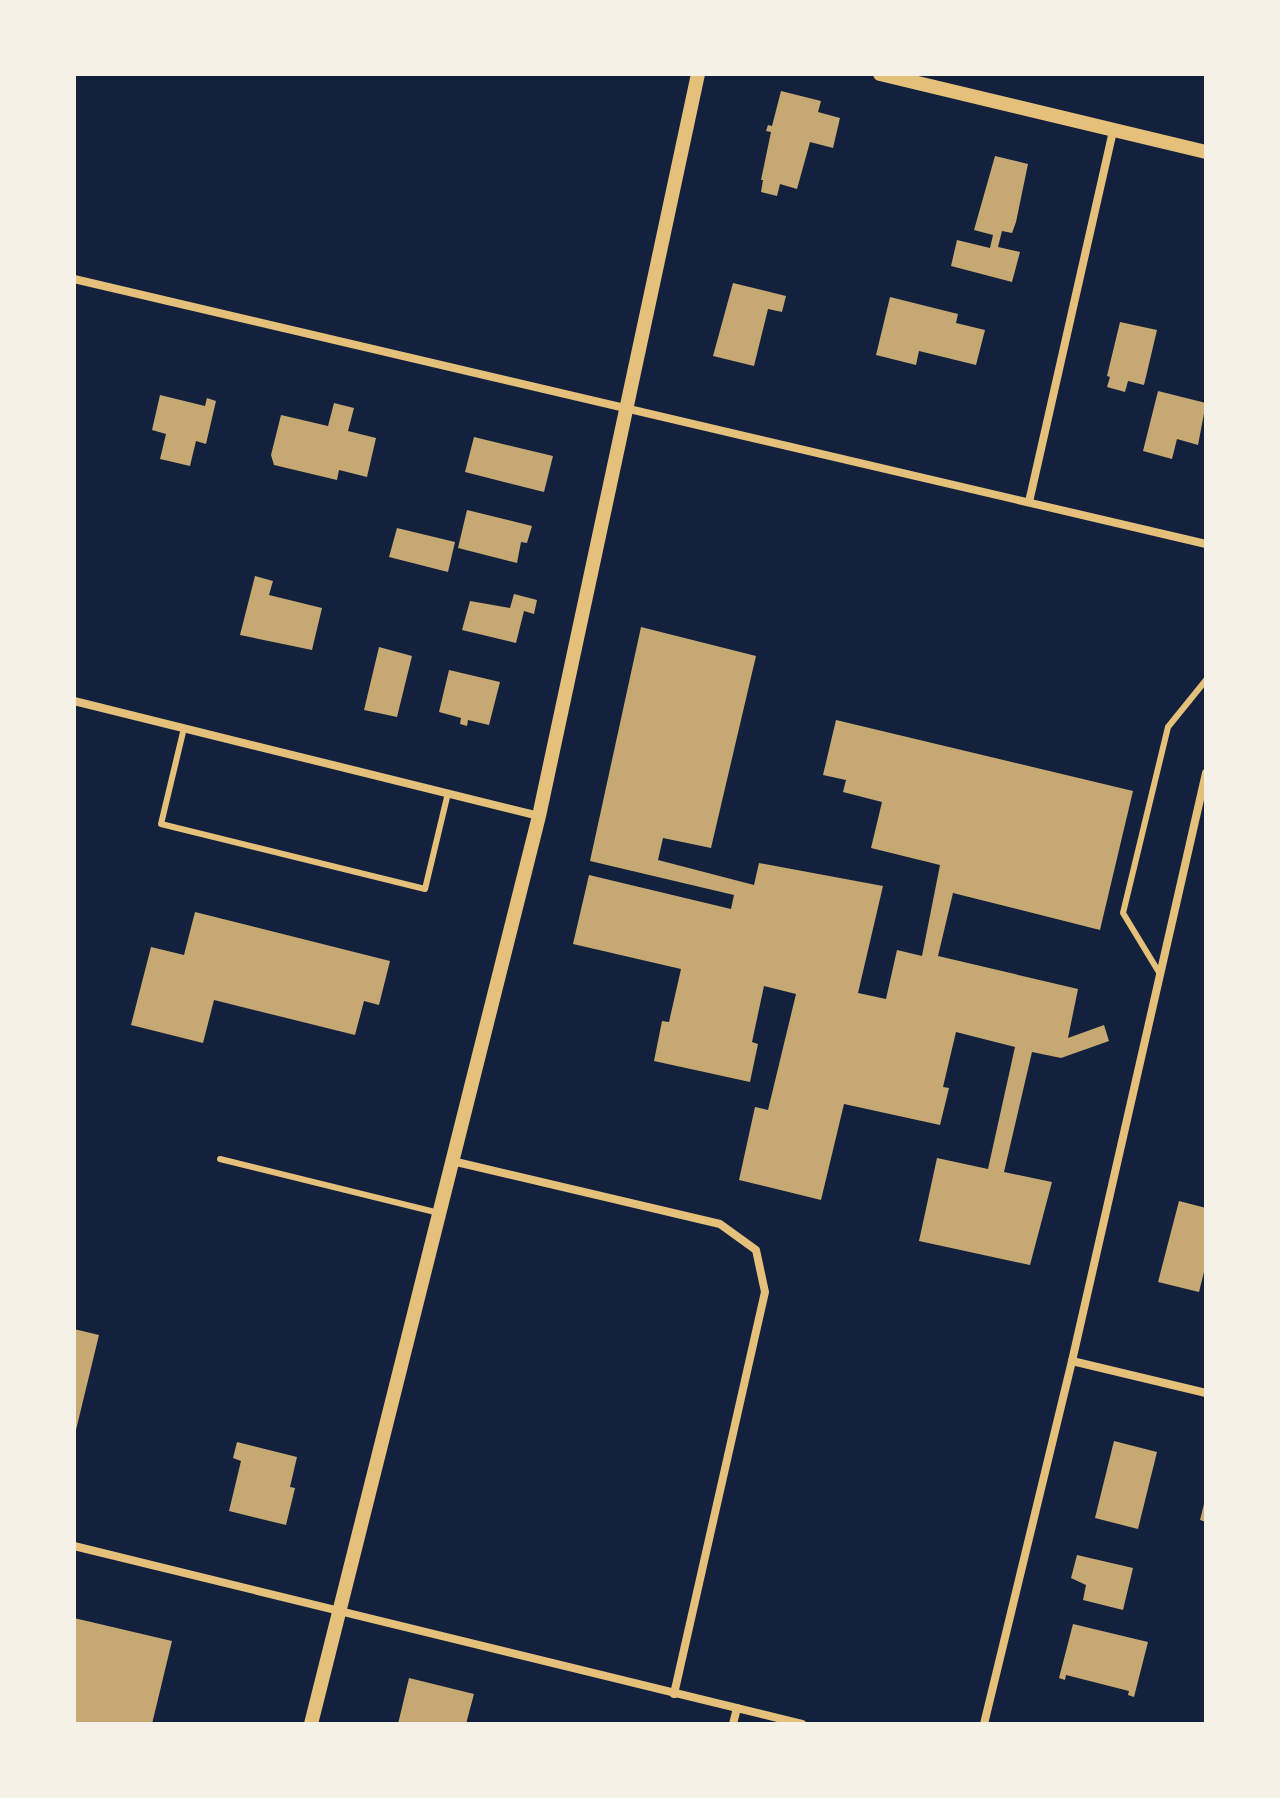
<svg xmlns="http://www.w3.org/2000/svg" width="1280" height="1798" font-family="'Source Sans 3',sans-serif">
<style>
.building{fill:#c6a872}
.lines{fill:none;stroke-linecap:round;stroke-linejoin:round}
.service{stroke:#e5c07b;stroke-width:6}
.minor{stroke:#e5c07b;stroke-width:8}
.tertiary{stroke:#e5c07b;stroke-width:14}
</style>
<rect width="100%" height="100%" fill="#14213d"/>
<!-- building -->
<g class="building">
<polygon points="781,91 821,101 818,112 840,118 833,148 810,142 797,189 780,184 777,196 761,192 763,180 761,180 771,132 766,131 768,125 772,126"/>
<polygon points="995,156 1028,164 1016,222 1012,233 1002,231 998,247 1020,252 1012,282 951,266 957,240 990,248 993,235 974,230"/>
<polygon points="733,283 786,296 782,312 768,309 754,366 713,356"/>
<polygon points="890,297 958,314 956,323 985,330 976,365 919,351 916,365 876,355"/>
<polygon points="1120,322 1157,330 1144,385 1128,381 1125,392 1107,387 1110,377 1107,376"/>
<polygon points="1158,391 1206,403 1198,445 1177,439 1172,459 1143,451"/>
<polygon points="160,395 205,406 207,398 216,401 206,444 196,441 190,466 160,459 166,434 152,430"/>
<polygon points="334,403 354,408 348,431 376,438 367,477 339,470 337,480 274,465 271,455 281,415 328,426"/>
<polygon points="474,437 553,456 544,492 465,472"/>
<polygon points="467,510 532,526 527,543 521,542 517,563 458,548"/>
<polygon points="397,528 455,542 448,572 389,557"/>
<polygon points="255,576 273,581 269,595 322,608 312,650 240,635"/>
<polygon points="514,594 537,600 534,614 524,611 516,643 462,630 470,601 510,608"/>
<polygon points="641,627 756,656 711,848 663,838 658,860 754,885 759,863 883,886 858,993 886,999 897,950 922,956 940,865 871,848 882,802 843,792 846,780 823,775 836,720 1133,791 1100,930 953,893 938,956 1078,989 1068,1038 1104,1025 1109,1041 1061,1058 1032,1052 1004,1172 1052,1182 1030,1265 919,1241 937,1158 988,1169 1015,1047 956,1032 943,1087 949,1088 940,1125 844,1104 821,1200 739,1180 755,1107 768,1110 796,994 764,986 752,1042 758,1044 750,1082 654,1061 662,1021 669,1022 681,969 573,944 589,875 731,909 734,895 590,861"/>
<polygon points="379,647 412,656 397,717 364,710"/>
<polygon points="449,670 500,682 489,725 468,720 467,726 460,724 461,718 439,712"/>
<polygon points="195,912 390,961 379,1005 364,1001 355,1035 214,1000 203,1043 131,1025 151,947 184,955"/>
<polygon points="1179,1201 1206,1208 1206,1264 1199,1292 1158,1282"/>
<polygon points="74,1329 99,1335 75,1434 74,1434"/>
<polygon points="1114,1441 1157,1452 1138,1529 1095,1518"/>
<polygon points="237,1442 297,1457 290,1487 295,1488 286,1525 229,1511 241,1461 233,1458"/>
<polygon points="1205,1500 1206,1500 1206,1522 1200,1520"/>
<polygon points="1077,1555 1133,1568 1123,1610 1083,1600 1086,1585 1071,1578"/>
<polygon points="74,1618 172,1641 152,1724 74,1724"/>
<polygon points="1073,1624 1148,1642 1134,1697 1128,1695 1129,1691 1066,1675 1065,1680 1059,1678"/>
<polygon points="409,1678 474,1694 466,1724 398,1724"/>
</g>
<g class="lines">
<!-- service -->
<g class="service">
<polyline points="184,728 161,824 425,889 448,793"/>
<polyline points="1160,974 1123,913 1168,727 1206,680"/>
<polyline points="220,1159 439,1213"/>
</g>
<!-- minor -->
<g class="minor">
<polyline points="74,279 1206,544"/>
<polyline points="1029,502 1113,131"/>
<polyline points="74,701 539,816"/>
<polyline points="452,1161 720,1224 756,1250 765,1292 674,1694"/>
<polyline points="1072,1361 1206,1393"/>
<polyline points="74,1546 802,1724"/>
<polyline points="733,1724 737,1708"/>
<polyline points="984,1724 1072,1361 1206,773"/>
</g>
<!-- tertiary -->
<g class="tertiary">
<polyline points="880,74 1206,152"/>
<polyline points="311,1724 539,816 698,74"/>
</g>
</g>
<!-- border -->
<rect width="1280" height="1798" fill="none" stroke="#f6f1e7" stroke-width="152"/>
</svg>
